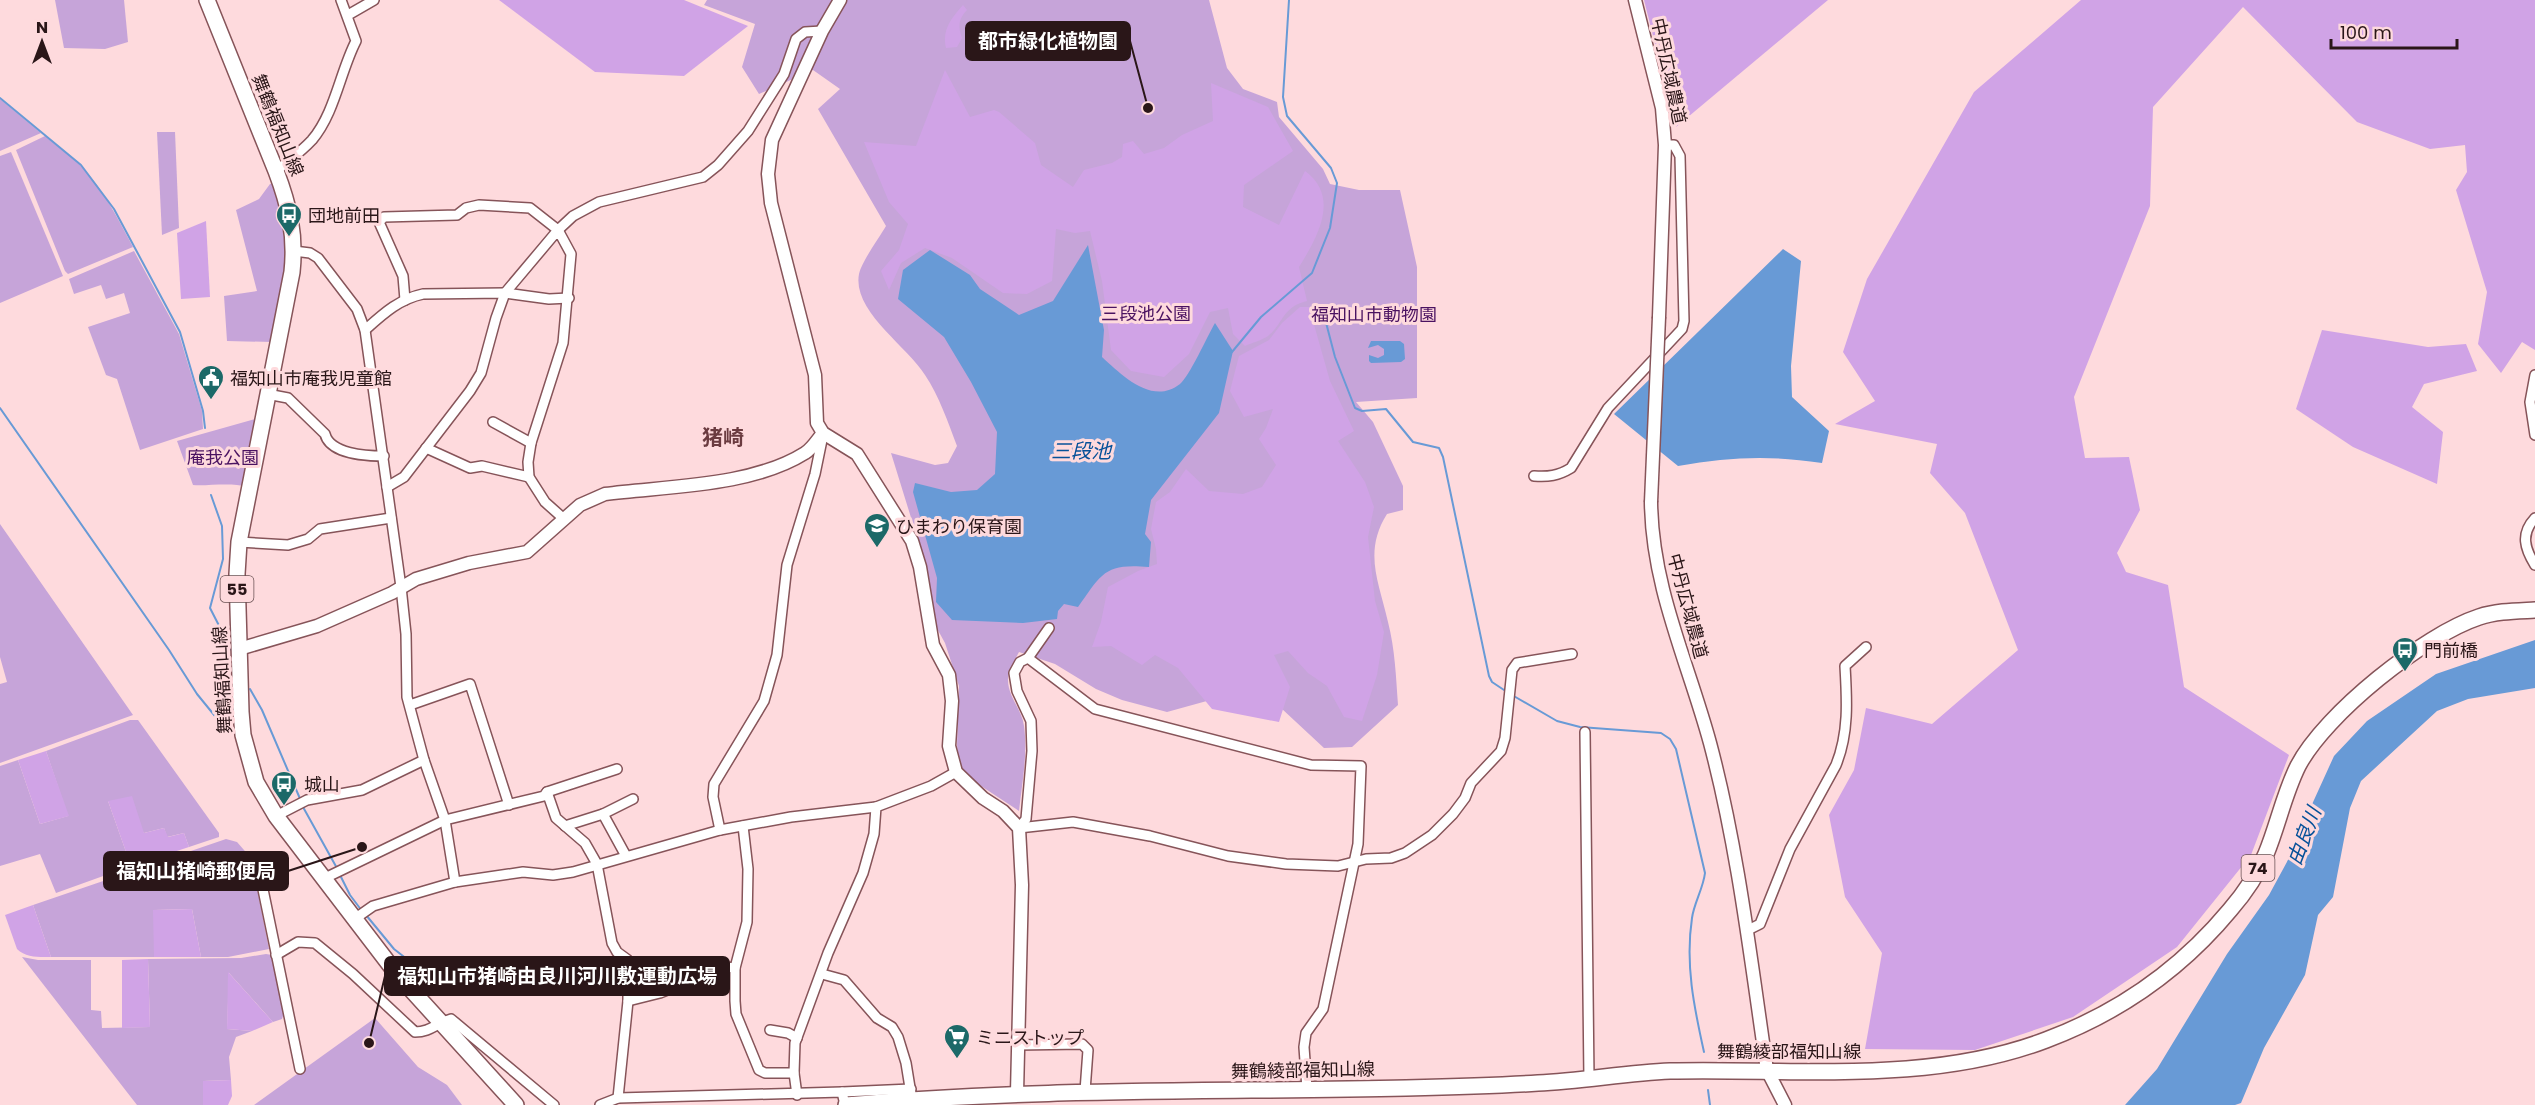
<svg xmlns="http://www.w3.org/2000/svg" width="2535" height="1105" font-family="Poppins,'Noto Sans JP',sans-serif">
<style>
.green{fill:#c6a4d9}
.forest{fill:#d0a3e6}
.water{fill:#689ad6}
.lines{fill:none;stroke-linecap:round;stroke-linejoin:round}
.stream{stroke:#689ad6;stroke-width:2}
.minor-casing{stroke:#865459;stroke-width:12}
.tertiary-casing{stroke:#865459;stroke-width:15}
.primary-casing{stroke:#865459;stroke-width:18}
.minor{stroke:#fff;stroke-width:9}
.tertiary{stroke:#fff;stroke-width:12}
.primary{stroke:#fff;stroke-width:15}
.tertiary-bridge-casing{stroke:#865459;stroke-width:15;stroke-linecap:butt}
.tertiary-bridge{stroke:#fff;stroke-width:12}
.labels{text-anchor:middle;dominant-baseline:central;stroke-width:6;stroke-linejoin:round;paint-order:stroke}
.shield{fill:#fedadd;stroke:#6a5153;stroke-width:1.5}
.shield-label{font-size:16px;font-weight:bold;fill:#2a1618}
.street-label{font-size:18px;fill:#2a1618;stroke:#fedadd}
.poi-label{font-size:18px;fill:#2a1618;stroke:#fedadd;text-anchor:start}
.park-label{font-size:18px;fill:#4a1261;stroke:#fedadd}
.water-label{font-size:20px;font-style:italic;fill:#065199;stroke:#fedadd}
.quarter-label{font-size:21px;font-weight:bold;fill:#6b3b40;stroke:#fedadd}
.leader{fill:none;stroke:#2a1618;stroke-width:2}
.callout-dot{fill:#2a1618;stroke:#fedadd;stroke-width:2}
.callout{fill:#2a1618;stroke:#2a1618;stroke-width:2}
.callout-label{font-size:20px;text-anchor:middle;font-weight:bold;fill:#fff}
</style>
<rect width="100%" height="100%" fill="#fedadd"/>
<!-- green -->
<g class="green">
<polygon points="55,0 124,0 128,42 105,49 64,48"/>
<path d="M707 0H1209L1227 68 1243 89 1277 102 1279 117 1323 169 1330 184 1359 190H1400L1417 267V398L1356 402 1373 422 1403 486V510L1387 514C1363 552 1379 582 1388 622 1395 649 1396 677 1398 705L1352 747 1324 748 1281 708 1214 699 1167 712 1122 700 1096 689 1055 664 1019 652C1015 660 1009 669 1008 678 1007 696 1022 709 1024 726 1028 754 1022 783 1019 811L978 784 959 766 957 745 959 686 945 643 934 623 926 566 891 453 935 465 948 463 957 446C948 422 939 396 925 375 907 346 852 311 859 274 862 261 879 238 886 226L818 109 840 89 813 70 759 94 742 67 755 24 704 5Z"/>
<polygon points="0,99 41,133 0,151"/>
<polygon points="157,132 175,132 179,228 162,235"/>
<path d="M45 136C57 146 71 156 82 167 104 190 118 219 133 247L68 274 65 271 16 150Z"/>
<polygon points="11,152 63,276 0,303 0,156"/>
<polygon points="274,183 285,227 286,270 272,342 227,341 224,296 257,291 236,210 259,199 270,184"/>
<polygon points="134,251 179,334 202,411 203,429 140,450 117,379 106,375 88,327 130,313 124,293 106,299 101,285 74,294 69,279"/>
<path d="M259 418 247 487C232 482 209 486 193 485L177 441Z"/>
<polygon points="0,524 133,715 0,763 0,684 7,682 0,657"/>
<polygon points="130,720 138,720 219,833 219,837 189,847 184,833 167,837 164,828 144,833 108,801 131,866 56,893 40,854 0,866 0,766 18,760 40,824 68,816 46,751"/>
<polygon points="226,839 237,842 251,858 269,949 228,957 201,957 192,909 154,910 154,957 51,957 33,905"/>
<polygon points="266,954 272,955 284,1013 282,1019 273,1022 229,973 227,1029 252,1031 236,1037 229,1057 231,1080 203,1081 203,1105 137,1105 22,957 38,960 91,960 91,1010 101,1011 102,1028 150,1027 148,959 241,958"/>
<polygon points="375,1018 418,1067 447,1085 462,1105 254,1105"/>
</g>
<!-- forest -->
<g class="forest">
<polygon points="499,0 684,0 748,26 684,76 595,72"/>
<polygon points="1644,0 1828,0 1676,127"/>
<polygon points="2081,0 2535,0 2535,350 2522,342 2501,373 2478,344 2487,292 2456,190 2467,172 2465,145 2430,149 2357,122 2243,7 2153,107 2150,206 2074,397 2085,458 2129,457 2140,510 2117,553 2126,572 2168,585 2184,687 2289,755 2251,855 2177,947 2073,1017 1975,1050 1865,1049 1882,953 1845,897 1829,815 1854,770 1866,708 1932,724 2018,650 1965,513 1930,473 1937,444 1835,424 1875,401 1843,352 1867,279 1974,92"/>
<path d="M963 5 967 10C958 19 958 27 962 38L957 47 946 48C942 29 951 19 963 5Z"/>
<path d="M945 70 970 117 994 110 999 112 1035 143 1041 165 1073 187 1084 170 1112 163 1122 157 1123 144 1133 141 1144 154 1164 148 1182 135 1213 121 1211 83 1268 107 1293 151 1244 185 1243 207 1279 225 1305 171C1341 197 1317 238 1299 267L1307 301C1282 307 1284 323 1268 336 1262 340 1252 343 1245 346L1233 334 1228 308 1210 312 1189 354 1164 377 1131 371 1111 350 1102 281 1090 231 1075 233 1056 229 1052 281 1027 294 1003 293 952 258 925 248 901 263 889 290 881 271 899 250 908 224 889 202 864 142 916 146Z"/>
<polygon points="206,221 210,297 181,299 177,233"/>
<polygon points="1300,307 1309,307 1330,381 1354,431 1338,441 1365,482 1374,507 1368,537 1375,601 1384,632 1377,675 1362,721 1344,717 1327,686 1308,673 1288,651 1274,655 1290,687 1279,722 1212,709 1178,668 1155,655 1142,665 1111,646 1092,647 1101,622 1108,587 1138,571 1157,564 1156,549 1151,529 1156,502 1170,492 1186,469 1209,491 1243,494 1262,487 1276,465 1259,439 1266,428 1273,409 1244,417 1230,391 1239,356 1269,340 1282,323"/>
<polygon points="2322,330 2428,347 2466,344 2477,371 2424,384 2412,407 2443,432 2437,484 2353,447 2296,409"/>
<polygon points="46,751 69,816 40,824 18,760"/>
<polygon points="132,796 144,833 164,828 168,837 184,833 189,847 131,866 108,801"/>
<path d="M33 905 51 957C39 957 26 958 17 949L5 915Z"/>
<polygon points="192,909 201,957 154,957 153,910"/>
<polygon points="148,959 150,1027 122,1028 122,960"/>
<polygon points="228,972 273,1022 252,1031 227,1029"/>
<polygon points="231,1080 232,1096 228,1105 203,1105 203,1081"/>
</g>
<!-- water -->
<g class="water">
<path d="M1088 245 1104 330 1102 357C1122 375 1152 406 1180 384 1189 377 1208 335 1215 323L1233 351 1219 413 1151 500 1145 534 1151 542 1149 567C1105 563 1102 573 1078 607L1064 604 1058 611 1057 619 1023 623 952 620 936 602 937 578 913 492 915 483 951 492 977 490 995 474 997 432 971 382 944 337 898 299 903 270 930 250 970 275 980 289 1019 315 1053 301Z"/>
<path d="M1783 249 1801 261 1791 366 1792 397 1829 431 1822 463C1769 455 1730 457 1678 466L1614 414Z"/>
<polygon points="1371,341 1400,341 1404,344 1405,359 1401,362 1371,363 1369,361 1369,355 1378,358 1384,355 1384,349 1378,345 1368,348"/>
<polygon points="2535,640 2535,688 2468,699 2437,711 2361,781 2350,808 2333,897 2318,915 2305,975 2264,1048 2241,1103 2235,1105 2125,1105 2157,1069 2227,954 2269,895 2295,847 2309,811 2334,756 2367,721 2436,674"/>
</g>
<g class="lines">
<!-- stream -->
<g class="stream">
<polyline points="0,98 81,165 114,209 180,332 203,411 205,428"/>
<polyline points="1324,315 1335,357 1355,408 1362,411 1386,409 1413,442 1439,448 1443,457 1489,676 1492,682 1507,692"/>
<polyline points="1232,352 1261,317 1312,273 1330,228 1337,183 1331,168 1287,116 1283,97 1289,0"/>
<polyline points="0,408 169,650 197,694 219,721 228,723"/>
<polyline points="211,495 222,526 223,559 210,608 232,651"/>
<polyline points="250,689 262,710 301,801"/>
<path d="M1512 695 1557 721 1580 727 1661 733 1670 739 1676 749 1705 873C1703 889 1694 903 1692 918 1685 964 1694 1007 1704 1052"/>
<polyline points="303,807 338,870"/>
<polyline points="340,875 350,895 362,911"/>
<polyline points="366,915 394,949 435,981"/>
<polyline points="1708,1090 1710,1105"/>
</g>
<defs>
<g id="minor">
<polyline points="348,15 374,0"/>
<path d="M276 171C288 161 301 152 312 140 335 113 340 72 356 41L341 0"/>
<polyline points="294,251 310,253 318,258 357,309 365,330 401,587 406,634 407,697 424,760 445,820 455,882"/>
<polyline points="405,300 403,276 379,222 384,217 457,215 466,208 479,205 530,208 558,230 573,216 599,202 703,177 718,165 748,131 784,74 796,39 805,32 822,31"/>
<path d="M365 330C383 314 399 299 423 294L505 293 549 299 569 298"/>
<polyline points="2535,375 2530,402 2535,435"/>
<path d="M267 394 288 398 325 434C330 454 366 456 384 456"/>
<polyline points="493,422 531,443"/>
<polyline points="426,448 470,468 482,466 529,477"/>
<path d="M1534 476C1548 477 1558 476 1571 468L1608 408 1682 329 1684 321 1680 156 1674 145H1665"/>
<polyline points="387,487 404,477 470,391 481,373 496,318 505,293 558,230 571,254 563,343 531,443 528,462 529,477 545,502 564,519"/>
<path d="M2535 518C2520 534 2525 549 2535 565"/>
<polyline points="239,542 288,545 308,539 320,529 391,518"/>
<polyline points="1028,658 1095,709 1311,765 1361,766 1358,844 1323,1009 1306,1033 1304,1047 1307,1089"/>
<polyline points="410,705 470,684 509,805"/>
<polyline points="1585,732 1589,1079"/>
<polyline points="547,792 556,818 585,843 597,864 612,943 617,952 628,960 628,1001 618,1098"/>
<polyline points="603,814 633,799"/>
<polyline points="276,816 307,800 362,790 424,760"/>
<polyline points="565,826 603,814 626,856"/>
<polyline points="743,826 748,869 747,922 735,968 735,1001 736,1014 759,1070 765,1073 794,1073"/>
<polyline points="1019,828 1073,822 1150,836 1228,856 1286,864 1338,866 1366,859 1391,858 1405,853 1432,835 1453,814 1465,798 1471,783 1501,751 1505,738 1512,670 1517,663 1572,654"/>
<polyline points="1019,828 1026,819 1032,751 1031,721 1017,691 1014,673 1020,662 1028,658 1049,628"/>
<polyline points="720,830 713,797 714,784 764,701 777,655 787,565 815,474 823,435"/>
<polyline points="259,870 300,1069"/>
<polyline points="323,879 445,820 544,796 547,792 617,769"/>
<polyline points="353,920 373,906 455,882 523,872 553,875 573,872 720,830 791,817 876,807"/>
<path d="M1746 931 1760 924 1790 849 1836 765C1849 733 1847 700 1845 666L1866 647"/>
<path d="M276 955 298 942 315 943 353 974 415 1032C431 1032 436 1023 451 1019L554 1105"/>
<polyline points="822,974 844,980 877,1018 892,1027 898,1037 906,1063 912,1100"/>
<polyline points="628,1001 660,993 726,967 735,968"/>
<polyline points="770,1030 788,1033 797,1038"/>
<polyline points="1018,1045 1082,1044 1088,1050 1085,1091"/>
<polyline points="842,1092 911,1089"/>
<polyline points="797,1095 794,1073 795,1043 828,953 863,873 874,834 876,807 931,786 956,772"/>
<polyline points="600,1105 618,1098 842,1092 845,1105"/>
</g>
<g id="tertiary">
<polyline points="840,0 822,31 772,140 768,174 771,203 815,375 817,423 823,433 857,454 912,541 920,567 933,645 949,675 952,701 949,746 956,772 983,798 1003,811 1019,828 1022,885 1017,1093"/>
<polyline points="1635,0 1662,108 1665,145 1659,317"/>
<path d="M1651 502C1652 588 1688 662 1710 743 1738 848 1751 962 1767 1070L1785 1105"/>
<path d="M239 649 317 626 392 593 416 579 469 563 527 552 580 505 605 494C666 486 751 487 805 453 812 449 818 439 823 433"/>
</g>
<g id="primary">
<path d="M207 0 276 171C289 205 296 235 292 272L239 542 237 574 241 712 243 735 256 782 276 816 396 973 516 1105"/>
<path d="M846 1105C1032 1088 1219 1092 1406 1088 1450 1087 1494 1086 1538 1083 1582 1081 1626 1073 1670 1071 1794 1068 1928 1085 2046 1040 2118 1013 2181 969 2230 910 2243 895 2258 873 2266 854 2278 825 2284 794 2298 766 2325 714 2424 635 2479 617 2497 611 2516 611 2535 610"/>
</g>
</defs>
<!-- minor casing -->
<use href="#minor" class="minor-casing"/>
<!-- tertiary casing -->
<use href="#tertiary" class="tertiary-casing"/>
<!-- primary casing -->
<use href="#primary" class="primary-casing"/>
<!-- minor -->
<use href="#minor" class="minor"/>
<!-- tertiary -->
<use href="#tertiary" class="tertiary"/>
<!-- primary -->
<use href="#primary" class="primary"/>
<defs>
<polyline id="tertiary-bridge" points="1651,502 1659,317"/>
</defs>
<!-- tertiary-bridge casing -->
<use href="#tertiary-bridge" class="tertiary-bridge-casing"/>
<!-- tertiary-bridge -->
<use href="#tertiary-bridge" class="tertiary-bridge"/>
</g>
<!-- icons -->
<defs>
<symbol id="bus-pin" viewBox="-11 -11 22 30"><path d="M0 17L-7.5 6A9.5 9.5 0 1 1 7.5 6Z" fill="#1c6968" stroke="#fedadd"/><path d="M-5-6H5V4H4V6H2V4H-2V6H-4V4H-5ZM-3.5-4V0h7V-4ZM-3.5 1.2v1.5H-2V1.2ZM2 1.2v1.5H3.5V1.2Z" fill="#fff"/></symbol>
<symbol id="civic-pin" viewBox="-11 -11 22 30"><path d="M0 17L-7.5 6A9.5 9.5 0 1 1 7.5 6Z" fill="#1c6968" stroke="#fedadd"/><path d="M-.6-6.5H3V-4.5H.6V-3L4-1V1h2V6H-6V1h2V-1L-.6-3ZM-1.2 2.5V6h2.4V2.5Z" fill="#fff"/></symbol>
<symbol id="school-pin" viewBox="-11 -11 22 30"><path d="M0 17L-7.5 6A9.5 9.5 0 1 1 7.5 6Z" fill="#1c6968" stroke="#fedadd"/><path d="M0-5L7-2L0 1L-7-2ZM-4 1L0 2.5L4 1V4Q0 6-4 4Z" fill="#fff"/></symbol>
<symbol id="supermarket-pin" viewBox="-11 -11 22 30"><path d="M0 17L-7.5 6A9.5 9.5 0 1 1 7.5 6Z" fill="#1c6968" stroke="#fedadd"/><path d="M-6-5.5h2.5l.6 2H6L4.5 2H-2.5L-4.4-4H-6ZM-1.5 3.2a1.3 1.3 0 1 0 .1 0ZM3 3.2a1.3 1.3 0 1 0 .1 0Z" fill="#fff"/></symbol>
</defs>
<g fill-rule="evenodd">
<use href="#bus-pin" x="274" y="200" width="30" height="40"/>
<use href="#civic-pin" x="196" y="363" width="30" height="40"/>
<use href="#school-pin" x="862" y="511" width="30" height="40"/>
<use href="#bus-pin" x="2390" y="635" width="30" height="40"/>
<use href="#bus-pin" x="269" y="769" width="30" height="40"/>
<use href="#supermarket-pin" x="942" y="1022" width="30" height="40"/>
</g>
<g class="labels">
<!-- shield labels -->
<g class="shield">
<rect x="220.5" y="576" width="33" height="26" rx="4.5"/>
<rect x="2241.5" y="855" width="33" height="26" rx="4.5"/>
</g>
<g class="shield-label">
<text x="237" y="589">55</text>
<text x="2258" y="868">74</text>
</g>
<!-- street labels -->
<g class="street-label">
<text transform="translate(1669 71) rotate(78)">中丹広域農道</text>
<text transform="translate(278 125) rotate(68)">舞鶴福知山線</text>
<text transform="translate(1688 606) rotate(75)">中丹広域農道</text>
<text transform="translate(222 680) rotate(-93)">舞鶴福知山線</text>
<text x="1789" y="1051">舞鶴綾部福知山線</text>
<text transform="translate(1303 1070) rotate(-1)">舞鶴綾部福知山線</text>
</g>
<!-- poi labels -->
<g class="poi-label">
<text x="308" y="215">団地前田</text>
<text x="230" y="378">福知山市庵我児童館</text>
<text x="896" y="526">ひまわり保育園</text>
<text x="2424" y="650">門前橋</text>
<text x="304" y="784">城山</text>
<text x="976" y="1037">ミニストップ</text>
</g>
<!-- park labels -->
<g class="park-label">
<text x="1146" y="313">三段池公園</text>
<text x="1374" y="314">福知山市動物園</text>
<text x="223" y="457">庵我公園</text>
</g>
<!-- water labels -->
<g class="water-label">
<text x="1081" y="451">三段池</text>
<text transform="translate(2304 836) rotate(-69)">由良川</text>
</g>
<!-- quarter labels -->
<g class="quarter-label">
<text x="723" y="437">猪崎</text>
</g>
</g>
<!-- callouts -->
<path class="leader" d="M1148 108L1130 41M362 847L288 871M369 1043L385 976"/>
<g class="callout-dot">
<circle cx="1148" cy="108" r="6"/>
<circle cx="362" cy="847" r="6"/>
<circle cx="369" cy="1043" r="6"/>
</g>
<g class="callout">
<rect x="966" y="22" width="164" height="38" rx="6"/>
<rect x="104" y="852" width="184" height="38" rx="6"/>
<rect x="385" y="957" width="344" height="38" rx="6"/>
</g>
<g class="callout-label">
<text x="1048" y="48">都市緑化植物園</text>
<text x="196" y="878">福知山猪崎郵便局</text>
<text x="557" y="983">福知山市猪崎由良川河川敷運動広場</text>
</g>
<!-- north arrow -->
<g transform="translate(42 42)" stroke="#fedadd" stroke-width="4.5" paint-order="stroke">
<path d="M0-4.5L10 22L0 15L-10 22Z" fill="#2a1618"/>
<text y="-9" font-size="16" font-weight="bold" text-anchor="middle" fill="#2a1618">N</text>
</g>
<!-- scale -->
<path d="M2331 39v9h126v-9" fill="none" stroke="#2a1618" stroke-width="3"/>
<text x="2340" y="39" font-size="18" fill="#2a1618" stroke="#fedadd" stroke-width="4.5" paint-order="stroke">100 m</text>
</svg>
